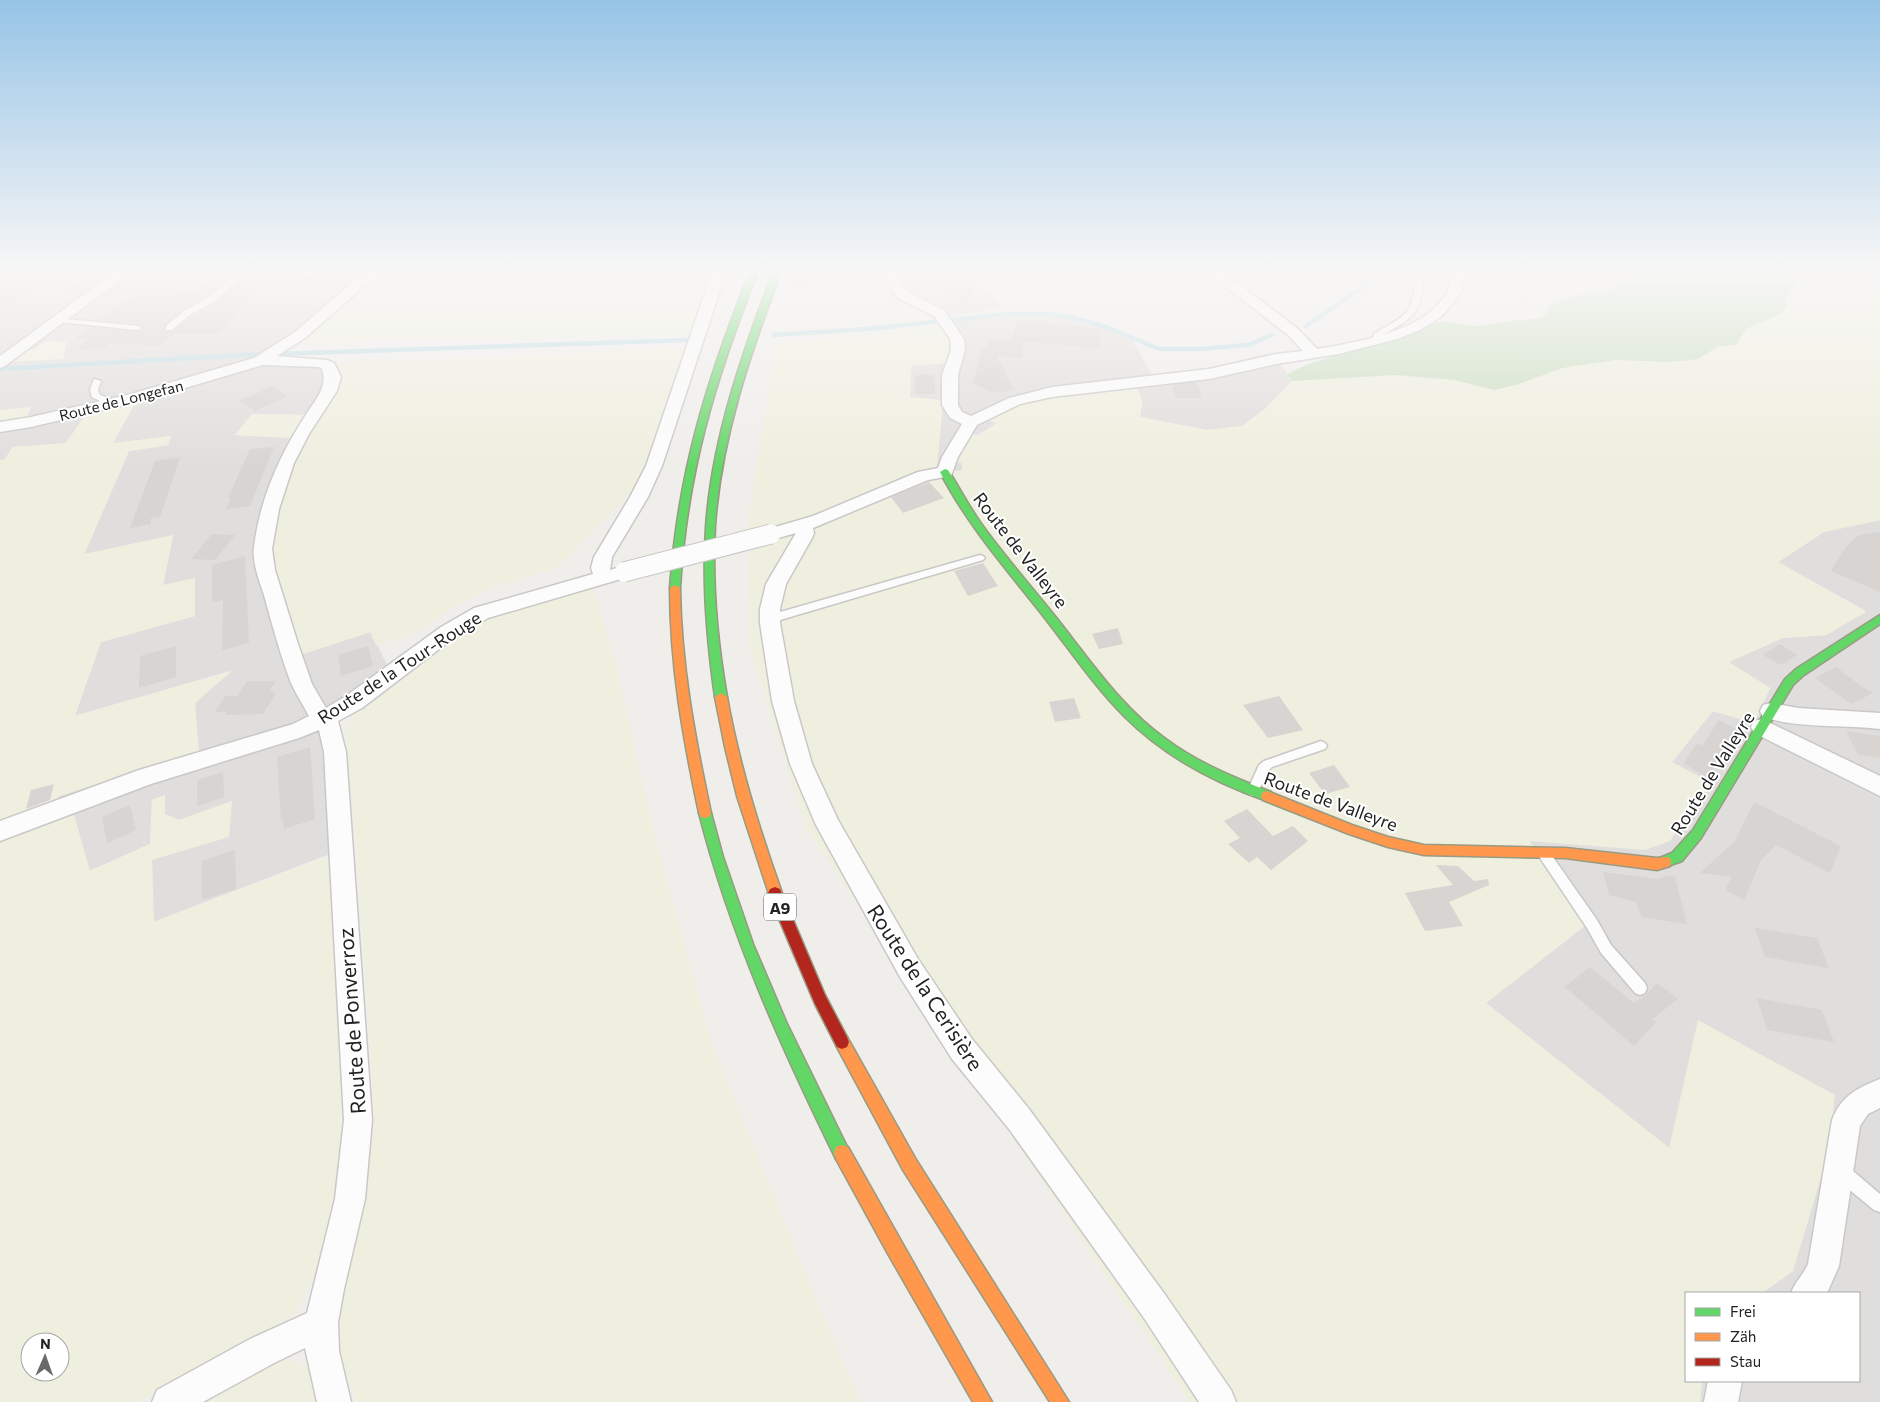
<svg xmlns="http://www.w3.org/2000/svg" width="1880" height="1402" font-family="Commissioner,sans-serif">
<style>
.residential{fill:#dfdedc}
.farmland{fill:#efefdf;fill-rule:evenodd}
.forest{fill:#cbdec1}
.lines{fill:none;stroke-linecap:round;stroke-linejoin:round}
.stream{stroke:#bfdbe3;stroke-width:4.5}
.building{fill:#d7d4d2}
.lane-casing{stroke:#c9c8c7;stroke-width:3}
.street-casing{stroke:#c9c8c7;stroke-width:3}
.fast-casing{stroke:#999a82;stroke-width:3}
.slow-casing{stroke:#999a82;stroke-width:3}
.jam-casing{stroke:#999a82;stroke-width:3}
.lane{fill:#fdfcfc;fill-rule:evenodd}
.street{fill:#fdfcfc;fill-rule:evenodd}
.fast{fill:#63d668;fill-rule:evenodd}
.slow{fill:#ff974d;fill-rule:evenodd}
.jam{fill:#b3261e;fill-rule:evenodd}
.street-bridge-casing{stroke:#c9c8c7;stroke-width:21;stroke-linecap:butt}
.street-bridge{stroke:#fdfcfc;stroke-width:19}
.labels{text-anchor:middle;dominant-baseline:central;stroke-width:4;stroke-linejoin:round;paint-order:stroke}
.far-street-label{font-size:15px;fill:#222;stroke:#fff}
.shield{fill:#fff;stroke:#646464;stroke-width:1}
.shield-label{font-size:16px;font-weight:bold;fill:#222}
.street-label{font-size:18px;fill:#222;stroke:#fff}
.near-street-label{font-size:21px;fill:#222;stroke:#fff}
</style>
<rect width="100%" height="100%" fill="#f0eeeb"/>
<!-- residential -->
<g class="residential">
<polygon points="0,272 372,272 346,287 314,318 287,339 256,356 271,365 311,365 325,368 328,380 308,415 252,414 236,435 295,438 263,515 287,659 371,632 387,665 347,695 311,715 321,740 335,852 153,922 152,860 232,801 179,820 165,814 165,796 152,800 150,844 89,871 74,815 53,813 59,796 198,752 195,703 230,671 74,716 101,642 195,616 163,585 173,536 84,555 129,451 168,445 171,436 112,444 135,402 87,413 66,443 13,447 4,460 0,460"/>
<polygon points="796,272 949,272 968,275 1002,307 948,316 903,300 892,299 894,289 887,282 791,287"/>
<polygon points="1030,313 1074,318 1106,327 1131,338 1152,375 1181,373 1268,355 1280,364 1292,381 1265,409 1242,426 1207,430 1140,417 1142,401 1137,386 989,420 997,423 978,435 960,451 957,463 961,462 963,470 957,471 937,466 943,400 910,398 911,366 942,326 954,320 1007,314"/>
<polygon points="1880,520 1880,1402 1700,1402 1702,1381 1859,1381 1859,1293 1762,1293 1793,1271 1669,1148 1486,1003 1584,926 1529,840 1672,762 1713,711 1754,723 1770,688 1728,662 1783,638 1826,635 1866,611 1778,562 1824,532"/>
</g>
<!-- farmland -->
<g class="farmland">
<polygon points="390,272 687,272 682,282 711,283 692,335 303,342 360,288"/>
<polygon points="1224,272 1252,272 1254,275 1270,281 1278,276 1335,296 1299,321"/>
<polygon points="1330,272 1360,272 1359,276 1350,290 1341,293 1322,286 1329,281 1326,278 1332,276"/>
<polygon points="1788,272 1880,272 1880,520 1824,532 1778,562 1866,612 1826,635 1783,638 1729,662 1770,688 1754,723 1713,711 1672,762 1712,783 1670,841 1645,850 1529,841 1585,926 1486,1003 1669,1148 1698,1020 1835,1095 1827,1158 1793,1271 1762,1293 1686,1293 1686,1381 1702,1381 1700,1402 1190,1402 806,828 749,645 747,529 776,343 942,326 950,340 947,363 911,366 910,397 943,400 937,466 957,471 963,470 961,462 957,463 960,451 972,434 978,435 987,431 997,423 989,420 1003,410 1032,399 1137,386 1142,401 1140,417 1207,430 1242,426 1265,409 1292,381 1396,375 1454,380 1494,390 1562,368 1615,360 1671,362 1698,359 1719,345 1736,345 1746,329 1782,313 1785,297 1798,285"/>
<polygon points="45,341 67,342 63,359 10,362 23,351 35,349"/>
<polygon points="674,348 686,351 641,482 558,567 490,588 449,610 419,631 376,645 370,632 303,654 269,546 289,471 338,377 338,364 357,360 484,358"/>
<polygon points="136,402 113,443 171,436 168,445 129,451 84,554 173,535 163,585 195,578 195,616 101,642 75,716 232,671 195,703 199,752 59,796 24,813 0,819 0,460 4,460 13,447 66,443 87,413"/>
<polygon points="31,407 25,421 0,424 0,410"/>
<polygon points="252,414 305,415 290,438 235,435"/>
<polygon points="584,588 594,591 615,661 653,829 711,1042 796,1251 860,1402 358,1402 339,1360 346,1250 375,1129 361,906 346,732 354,712 452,635 496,611"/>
<path d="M165 795V814L179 820 232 801 229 837 152 860 154 922 329 856 345 1093 340 1194 322 1259 296 1313 198 1374 134 1402H0V842L74 815 90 871 150 844 152 800ZM30 1342H60V1372H30Z"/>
<polygon points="279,1357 308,1367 317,1402 189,1402"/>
</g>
<!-- forest -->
<path class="forest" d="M1635 272H1788L1798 285 1785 297 1788 306 1782 313 1746 329 1736 345 1719 346 1698 359 1671 362 1615 360 1562 368 1519 384 1494 390 1454 380 1396 375 1292 381 1287 374C1317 358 1350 353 1382 342 1398 337 1424 324 1440 322 1452 321 1465 326 1478 326 1488 326 1498 323 1508 321 1521 318 1547 325 1549 305L1580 295 1609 292 1625 277Z"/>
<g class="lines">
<!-- stream -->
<g class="stream">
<polyline points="1306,326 1365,286 1368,272"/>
<polyline points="774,335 867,329 1007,314 1052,314 1074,318 1106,327 1159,349 1199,349 1248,345 1272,335"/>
<polyline points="0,369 243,355 690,340"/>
</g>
</g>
<!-- building -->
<g class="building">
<polygon points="90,272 112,272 84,292 66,291"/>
<polygon points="133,272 167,272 149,286 195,290 208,279 228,279 205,297 183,310 165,325 164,330 166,332 173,331 191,317 213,305 243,280 266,280 218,334 174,334 159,346 109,343 105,348 78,349 87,339 74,339 91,327 138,332 144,329 138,324 100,320 134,296 105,294"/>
<polygon points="0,273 52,280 0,307"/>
<polygon points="959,277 974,289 966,304 940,282"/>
<polygon points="1018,320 1101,329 1100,349 1024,341 1022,358 997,356 1014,390 993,393 973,383 982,349 987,350 988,339 1023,341 1012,340"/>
<polygon points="934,374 935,394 915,394 915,375"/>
<polygon points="1197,382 1202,398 1176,398 1172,385"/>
<polygon points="272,386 288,396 255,411 239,401"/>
<polygon points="274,447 250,506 226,509 231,498 228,498 250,449"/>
<polygon points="180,457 160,517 151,518 151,524 130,528 155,461"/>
<polygon points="929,482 944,498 903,513 891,497"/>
<polygon points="1880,532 1880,592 1831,571 1846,547 1859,535"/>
<polygon points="212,534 235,535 215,560 191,559"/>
<polygon points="245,556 249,643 222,650 223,600 212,602 212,565"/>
<polygon points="983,563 998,586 968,596 954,571"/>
<polygon points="1118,628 1123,644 1099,649 1092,634"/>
<polygon points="1780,644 1797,655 1781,665 1763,655"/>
<polygon points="176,646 176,677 139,688 140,656"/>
<polygon points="368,646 373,666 341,676 338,655"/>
<polygon points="1836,667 1861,686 1873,693 1851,704 1815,678"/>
<polygon points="247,681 276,681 269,692 276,693 263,714 225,715 227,712 215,712 225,696 238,696"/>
<polygon points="1279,696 1303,730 1268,738 1243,705"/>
<polygon points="1074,698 1081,718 1055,722 1049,702"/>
<polygon points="1719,720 1742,732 1733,746 1729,744 1707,778 1684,763 1697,743 1702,746"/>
<polygon points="1846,731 1880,736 1880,758 1858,755"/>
<polygon points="310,747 315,819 284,829 283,820 281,821 277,757"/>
<polygon points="1334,765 1350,787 1325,794 1309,773"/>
<polygon points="223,772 224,797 197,806 197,780"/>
<polygon points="54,784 50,800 26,809 31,790"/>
<polygon points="1754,802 1841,846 1830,873 1776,845 1761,860 1744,900 1725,890 1732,877 1700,873 1735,841"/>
<polygon points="130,805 136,830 107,843 102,817"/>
<polygon points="1247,809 1273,836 1293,826 1308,841 1271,870 1257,857 1249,863 1228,844 1240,838 1224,821"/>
<polygon points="235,850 236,889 202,900 202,861"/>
<polygon points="1436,865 1458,866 1474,881 1488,879 1489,885 1449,902 1463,926 1425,931 1405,893 1453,885"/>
<polygon points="1603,872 1657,879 1668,876 1675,877 1687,924 1642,917 1636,902 1609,895"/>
<polygon points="1755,928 1817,938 1829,968 1765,957"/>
<polygon points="1590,967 1634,1003 1646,995 1657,983 1678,999 1652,1019 1656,1022 1634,1046 1565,987"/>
<polygon points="1757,998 1822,1010 1834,1042 1767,1030"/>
</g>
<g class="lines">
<defs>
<g id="lane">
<polygon points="241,272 249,272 212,303 190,315 172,330 166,330 166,326 184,311 206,299"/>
<path d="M1408 272H1416L1423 281C1421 308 1417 316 1393 329 1387 332 1382 335 1379 342H1373L1374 334C1402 316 1413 318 1415 281Z"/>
<polygon points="56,318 138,326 142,328 138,330 59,322 55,320"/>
<polygon points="94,379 101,381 98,390 100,395 108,398 112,404 111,406 105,406 102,402 92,397 90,390"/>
<polygon points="980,555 983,556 985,558 983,560 770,623 765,619 766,616"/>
<polygon points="1321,741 1325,743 1327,746 1325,749 1272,767 1268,771 1257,794 1253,796 1249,794 1247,791 1259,765 1264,761"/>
<polygon points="1544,849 1548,850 1597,920 1611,945 1645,983 1647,988 1645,993 1640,995 1635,993 1601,953 1587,928 1540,858 1538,854 1540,850"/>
<polygon points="1840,1163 1846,1165 1880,1194 1880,1212 1874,1210 1834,1177 1832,1171 1834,1165"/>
</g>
<g id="street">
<polygon points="115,272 131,272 5,366 0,368 0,356"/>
<path d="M295 272 367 274 371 272H388L362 288 305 338 277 356 327 360 334 363 341 377 337 391 309 434 294 463 279 509 272 549 275 570 298 644 312 684 326 708 346 696 441 627 474 608 593 574 591 568 594 557 630 497 646 466 712 272H726L662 466 648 497 612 557 610 570 624 566 631 568 633 572 631 576 488 618 455 637 362 708 338 721 346 752 372 1120 365 1199 344 1289 338 1322 339 1351 351 1402H317L305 1348 274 1363 203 1402H152L157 1390 250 1339 307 1313 335 1199 344 1120 324 752 319 730 299 738 151 784 0 841V821L139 770 293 724 309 716C303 705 296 694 291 683 280 654 272 624 264 595 259 580 252 562 254 547 260 498 280 454 307 413 316 399 328 386 322 369L319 367 263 365 141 401 31 427 0 432V422L31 417 131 394 254 358 295 332 354 281 302 276Z"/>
<path d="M879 272H893L909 293 944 310 964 339 965 350 958 375V405L962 412 971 416 1009 398 1052 387 1209 369 1276 354 1303 351 1288 335 1207 272H1223L1298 329 1317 349C1349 344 1412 332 1434 308 1439 303 1447 296 1448 290 1451 282 1449 278 1455 272H1470L1464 279 1462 292 1442 316 1420 330 1397 339 1339 354 1276 364 1209 379 1052 397 1020 404 977 425 958 457 951 476 928 480 813 528 814 533 812 538 786 584 780 609V623L794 701 812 764 838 820 918 959 972 1039 1029 1109 1166 1296 1231 1390 1236 1402H1199L1144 1318 1009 1129 952 1059 900 977 816 825 790 764 772 701 760 623V609L766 584 796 533 771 540 765 538 762 534 765 530 813 516 918 472 938 468 942 457 962 424 950 418 942 405V375L951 350 950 339 934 316 899 299Z"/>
<path d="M1771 703 1798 708 1880 713V729C1841 724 1801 729 1763 717L1760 711 1763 705Z"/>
<polygon points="1762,719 1880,776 1880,796 1754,733 1751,727 1754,721"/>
<path d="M1880 1079V1108L1868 1114 1860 1126 1839 1266 1827 1293H1791C1795 1282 1803 1275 1808 1264L1832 1120C1842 1095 1856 1089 1880 1079Z"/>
<polygon points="1708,1381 1742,1381 1738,1402 1704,1402"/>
</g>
<g id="fast">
<path d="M750 272H758C715 379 687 472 680 588L675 591 670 588C678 472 707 379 750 272Z"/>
<path d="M773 272H781C750 354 721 438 715 526 712 583 717 640 727 697L721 701 715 697C707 641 702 584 706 527 712 439 742 354 773 272Z"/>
<path d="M945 469 948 470C959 487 968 505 980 522 1004 556 1032 587 1058 620 1091 662 1122 708 1167 740 1198 763 1235 778 1271 792L1273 796 1271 800 1267 801C1215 783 1164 756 1125 717 1092 684 1066 644 1037 608 1002 564 966 522 940 472Z"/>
<polygon points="1880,615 1880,624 1804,675 1793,685 1701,838 1682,861 1665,867 1660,866 1659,862 1660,858 1672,853 1693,830 1785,679 1796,669"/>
<path d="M705 808 709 809 711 813 723 857 753 944 787 1024 850 1153 848 1159 842 1161 836 1159C781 1047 730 934 699 813L701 809Z"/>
</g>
<g id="slow">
<path d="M675 585 680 588C681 665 695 738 711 813L709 817 705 818 701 817 699 813C683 738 670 665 670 588Z"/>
<path d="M721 693 727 697C739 764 759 829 782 893L780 897 775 899 770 897 737 796 725 747 715 697Z"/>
<polygon points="1267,791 1352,825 1388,837 1424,845 1565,848 1657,858 1665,857 1670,858 1671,862 1670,866 1657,870 1565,858 1424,855 1388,847 1349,834 1263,800 1261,796 1263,792"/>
<polygon points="842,1035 847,1037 915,1158 1069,1402 1050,1402 903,1170 837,1047 835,1042 837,1037"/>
<polygon points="842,1145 848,1147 992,1402 973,1402 887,1252 836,1159 834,1153 836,1147"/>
</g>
<polygon id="jam" points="775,887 780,889 825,995 847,1037 849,1042 847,1047 842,1049 837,1047 815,1004 768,893 770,889"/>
</defs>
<!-- lane casing -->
<use href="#lane" class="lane-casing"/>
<!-- street casing -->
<use href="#street" class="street-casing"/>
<!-- fast casing -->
<use href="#fast" class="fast-casing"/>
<!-- slow casing -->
<use href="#slow" class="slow-casing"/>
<!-- jam casing -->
<use href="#jam" class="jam-casing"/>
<!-- lane -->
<use href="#lane" class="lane"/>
<!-- street -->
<use href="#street" class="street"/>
<!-- fast -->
<use href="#fast" class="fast"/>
<!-- slow -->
<use href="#slow" class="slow"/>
<!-- jam -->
<use href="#jam" class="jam"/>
<defs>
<polyline id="street-bridge" points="624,572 771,534"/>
</defs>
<!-- street-bridge casing -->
<use href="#street-bridge" class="street-bridge-casing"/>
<!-- street-bridge -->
<use href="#street-bridge" class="street-bridge"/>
</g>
<!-- sky -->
<linearGradient id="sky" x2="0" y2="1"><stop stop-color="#97c4e6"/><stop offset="0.58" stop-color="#f8f7f6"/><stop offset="1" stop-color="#f8f7f6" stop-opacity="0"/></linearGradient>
<rect width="1880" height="468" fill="url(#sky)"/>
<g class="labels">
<!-- far-street labels -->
<g class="far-street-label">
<text transform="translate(121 400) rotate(-14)">Route de Longefan</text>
</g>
<!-- shield labels -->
<rect class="shield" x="764" y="893.5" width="32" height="27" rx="4"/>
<g class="shield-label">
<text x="780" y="907">A9</text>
</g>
<!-- street labels -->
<g class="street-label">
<text transform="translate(1021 550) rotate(52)">Route de Valleyre</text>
<text transform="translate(399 667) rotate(-33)">Route de la Tour-Rouge</text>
<text transform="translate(1712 773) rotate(-58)">Route de Valleyre</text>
<text transform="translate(1331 801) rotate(20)">Route de Valleyre</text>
</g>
<!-- near-street labels -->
<g class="near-street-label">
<text transform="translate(926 987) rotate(57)">Route de la Cerisière</text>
<text transform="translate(351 1021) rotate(-94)">Route de Ponverroz</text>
</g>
</g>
<!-- legend -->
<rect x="1685" y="1292" width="175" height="90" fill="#ffffff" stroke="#a7a7a7"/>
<rect x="1695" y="1308" width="25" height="8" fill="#63d668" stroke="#a7a7a7"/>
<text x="1730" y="1317" font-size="15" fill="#222222">Frei</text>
<rect x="1695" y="1333" width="25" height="8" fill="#ff974d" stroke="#a7a7a7"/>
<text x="1730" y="1342" font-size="15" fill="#222222">Zäh</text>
<rect x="1695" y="1358" width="25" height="8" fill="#b3261e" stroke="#a7a7a7"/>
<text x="1730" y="1367" font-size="15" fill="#222222">Stau</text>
<!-- north arrow -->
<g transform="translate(45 1357) rotate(2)"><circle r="24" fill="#ffffff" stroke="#a7a7a7"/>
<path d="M0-4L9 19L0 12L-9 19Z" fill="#6a6968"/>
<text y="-8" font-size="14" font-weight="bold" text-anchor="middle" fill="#222222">N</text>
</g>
</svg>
